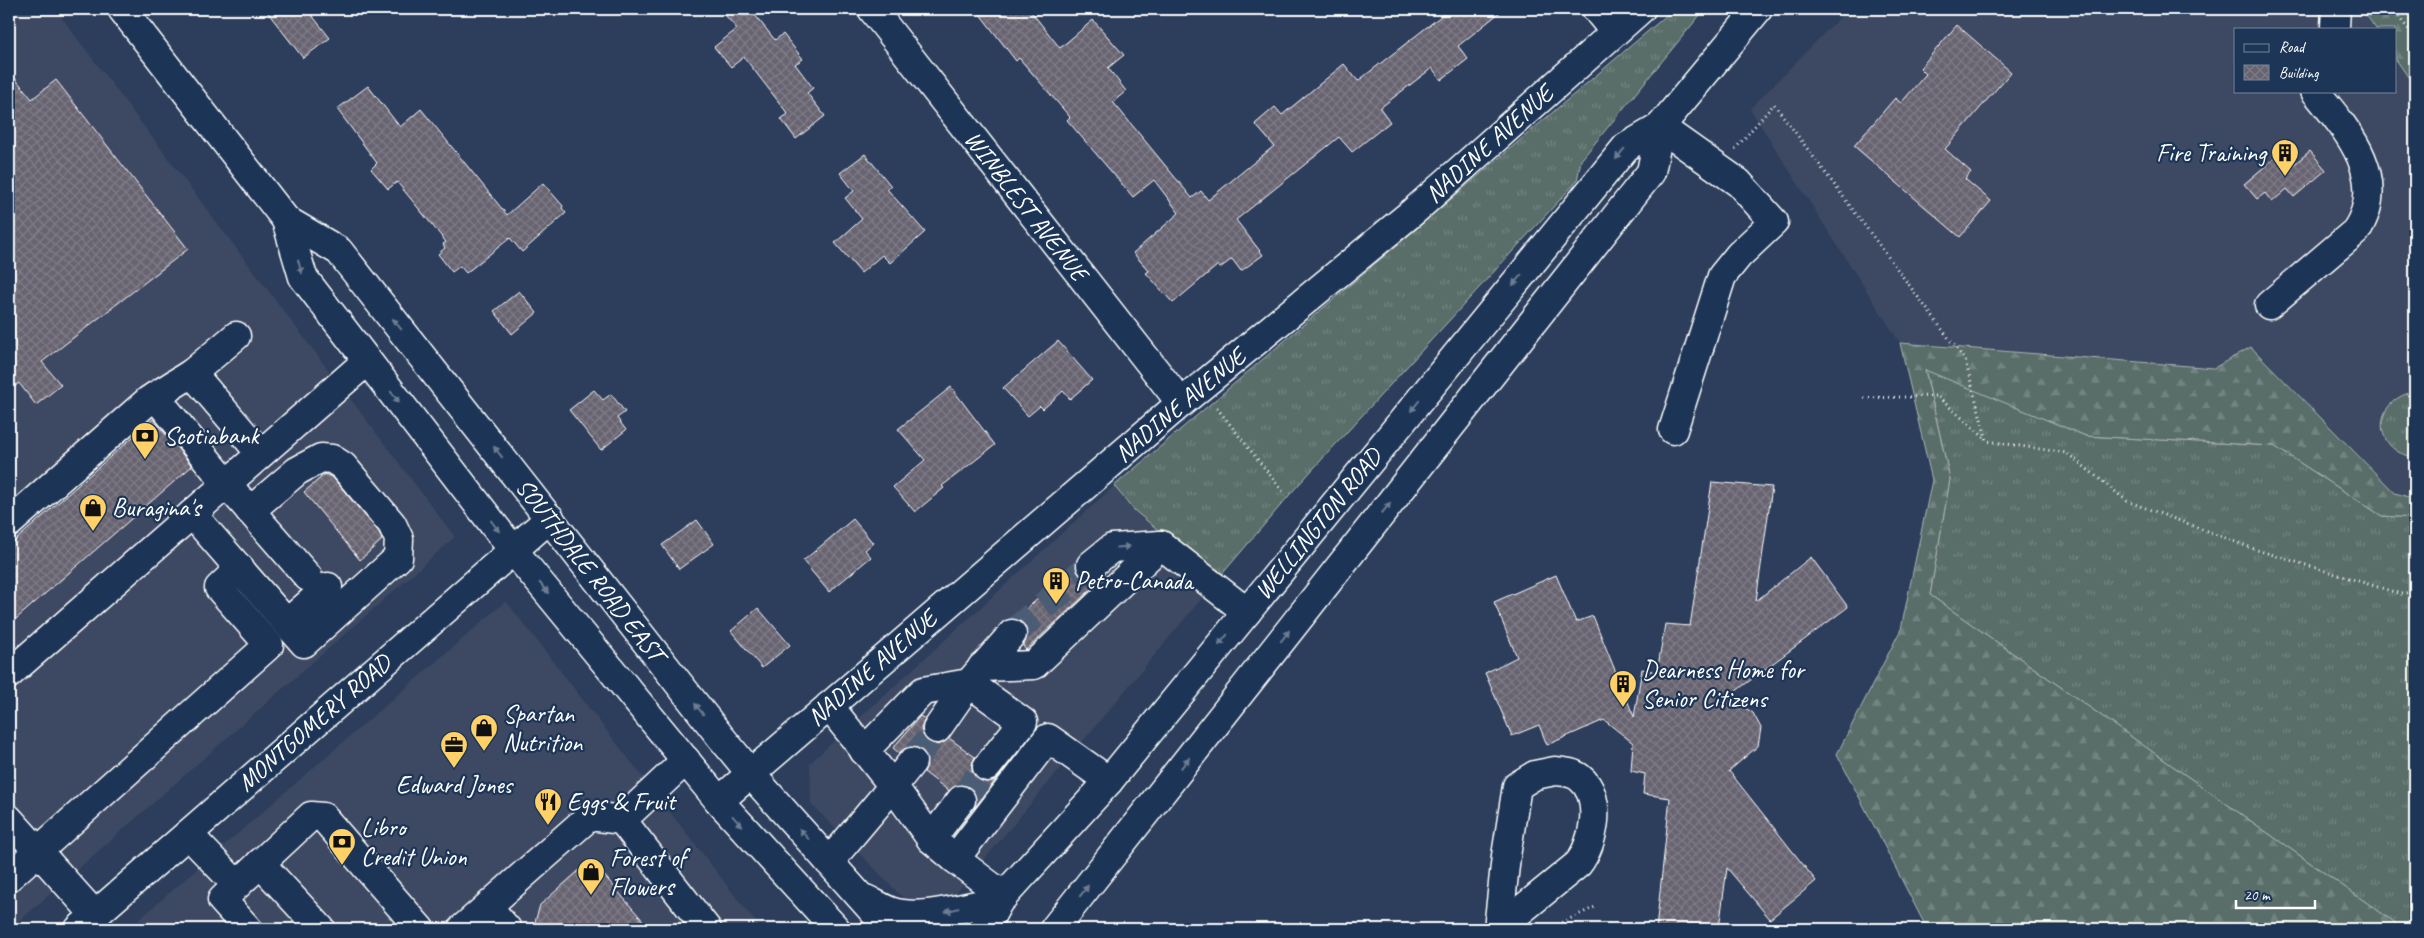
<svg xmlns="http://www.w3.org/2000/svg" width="2424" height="938" font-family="Caveat,sans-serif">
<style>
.built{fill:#3e4962}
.grass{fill:url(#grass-tufts);stroke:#acb6b4}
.forest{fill:url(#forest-firs);stroke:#acb6b4}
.building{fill:url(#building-cross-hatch);stroke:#fff}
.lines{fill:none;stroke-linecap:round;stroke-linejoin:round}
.minor-tunnel{stroke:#4c5b74;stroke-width:28;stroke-dasharray:28 14;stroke-linecap:butt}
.minor-casing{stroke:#fff;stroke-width:31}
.major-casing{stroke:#fff;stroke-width:31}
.path{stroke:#fff;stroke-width:3;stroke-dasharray:1 4;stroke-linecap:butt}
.minor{stroke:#1d3557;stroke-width:28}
.major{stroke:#1d3557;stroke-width:28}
.oneway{fill:#6c7c92}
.labels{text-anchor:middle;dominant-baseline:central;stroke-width:4.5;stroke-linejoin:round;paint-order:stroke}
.street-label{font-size:25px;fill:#fff;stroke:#1d3557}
.poi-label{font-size:25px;fill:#fff;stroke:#1d3557;text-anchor:start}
</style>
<defs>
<pattern id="grass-tufts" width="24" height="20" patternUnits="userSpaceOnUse" patternTransform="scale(1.25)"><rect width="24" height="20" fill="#5a6e69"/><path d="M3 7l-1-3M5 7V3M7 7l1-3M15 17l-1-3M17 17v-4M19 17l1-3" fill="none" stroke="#738480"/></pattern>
<pattern id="forest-firs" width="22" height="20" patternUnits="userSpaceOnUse" patternTransform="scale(1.25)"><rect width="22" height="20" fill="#5a6e69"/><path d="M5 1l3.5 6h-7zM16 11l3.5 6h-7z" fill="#738480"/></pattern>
<pattern id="building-cross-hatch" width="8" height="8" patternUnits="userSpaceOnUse" patternTransform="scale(1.25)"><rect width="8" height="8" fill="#676471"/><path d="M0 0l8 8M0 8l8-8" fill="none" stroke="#7e7b86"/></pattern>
</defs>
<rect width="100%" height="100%" fill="#2c3e5c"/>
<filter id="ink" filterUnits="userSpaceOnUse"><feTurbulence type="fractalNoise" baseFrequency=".02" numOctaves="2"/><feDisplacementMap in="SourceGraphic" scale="10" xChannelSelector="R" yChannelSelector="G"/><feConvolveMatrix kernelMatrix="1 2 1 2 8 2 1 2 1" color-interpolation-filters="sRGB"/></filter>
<g filter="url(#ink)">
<!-- built -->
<g class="built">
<polygon points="9,9 55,9 455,537 10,929"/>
<polygon points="1848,9 2362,9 2376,29 2235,29 2235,91 2395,91 2395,58 2415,87 2415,499 2395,493 2251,347 2214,368 1900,343 1750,109"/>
<polygon points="1114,486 1135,511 1218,579 952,898 904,899 811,804 810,763"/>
<polygon points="506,601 761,929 128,929 213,855"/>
</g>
<!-- grass -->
<g class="grass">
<polygon points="1674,9 1705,9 1581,160 1577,181 1292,492 1218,579 1135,511 1114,486"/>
<polygon points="1925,369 2086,436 2274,446 2382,516 2415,518 2415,929 2404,929 1930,595 1950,479"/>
<path d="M2409 393H2415V457C2375 453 2370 405 2409 393Z"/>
</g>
<!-- forest -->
<g class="forest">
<polygon points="2362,9 2415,9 2415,87 2395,58 2395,29 2376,29"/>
<polygon points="1900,343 2214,368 2251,347 2395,493 2415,499 2415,518 2382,516 2274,446 2086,436 1925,370 1950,479 1930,595 2404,929 1927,929 1837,754 1901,629 1932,480"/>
</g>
<!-- building -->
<g class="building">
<polygon points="265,9 307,9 330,38 303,58"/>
<polygon points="720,9 750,9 775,40 783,34 803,59 795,64 813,88 807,93 825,116 796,139 781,119 788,114 744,57 731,67 714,47 737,29"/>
<polygon points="976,9 1029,9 1060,48 1093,20 1124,55 1108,68 1126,91 1113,102 1192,198 1201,191 1208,200 1274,146 1255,124 1275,107 1282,115 1344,64 1358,81 1450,9 1504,9 1458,46 1468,59 1441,80 1432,68 1380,108 1390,122 1352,152 1339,137 1236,220 1263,255 1241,271 1232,259 1220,268 1218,265 1173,303 1146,273 1149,271 1133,253 1179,213 1154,180 1133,197 1067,120 1070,117 1019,58 1016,61"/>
<polygon points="1957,25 2011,72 1945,149 1971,172 1965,179 1991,201 1960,237 1854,146 1895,98 1901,103 1926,74 1920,68"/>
<polygon points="9,71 32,99 56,80 188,249 42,362 61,385 36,405 19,383 9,391"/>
<polygon points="368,86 400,127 421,109 507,215 543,183 563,206 562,208 566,213 522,252 510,238 466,273 460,266 452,272 438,254 445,248 443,244 446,242 397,182 388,189 371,169 377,163 337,109"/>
<polygon points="2310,151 2326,170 2294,197 2287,189 2272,202 2265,193 2257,199 2244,184 2276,157 2287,170"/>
<polygon points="865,154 891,186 887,189 925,232 890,263 882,255 861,273 835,243 862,219 845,198 854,191 840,173"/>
<polygon points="519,291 537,313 512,334 494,311"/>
<polygon points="1058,341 1092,380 1070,399 1063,391 1043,409 1040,406 1028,416 1003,388"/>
<polygon points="951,387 995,445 942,486 944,488 915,512 893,487 925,460 898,429"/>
<polygon points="594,390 603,400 611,394 625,412 617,418 626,430 601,450 569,410"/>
<polygon points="153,419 192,466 9,625 9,546"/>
<polygon points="325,474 333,478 379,532 382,540 360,560 304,492"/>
<polygon points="1712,482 1772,487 1756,601 1811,557 1848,607 1728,697 1753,713 1761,728 1758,746 1729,771 1816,881 1770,919 1727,868 1719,929 1656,929 1670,798 1643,794 1645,774 1631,771 1633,743 1604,720 1547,745 1539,725 1512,736 1485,673 1517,657 1494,602 1556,575 1576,622 1593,616 1634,717 1642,669 1657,672 1665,624 1690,626"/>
<polygon points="853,519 873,543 865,550 871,557 829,592 803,561"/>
<polygon points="697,520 714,544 679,569 662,545"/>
<polygon points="1076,565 1079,574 1085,579 1093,580 1101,577 1102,579 1026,650 1023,646 1027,638 1027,629 1022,622 1015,619"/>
<polygon points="758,608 790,645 762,668 731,631"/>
<polygon points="920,716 925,719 921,728 923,736 928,742 936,745 943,743 949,738 975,757 972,765 972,772 977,779 985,782 997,778 974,809 976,803 976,795 970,787 964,785 956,785 949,791 924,772 927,765 927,757 921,750 915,747 907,747 899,753 893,748"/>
<polygon points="591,860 650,929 533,929 540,905"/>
</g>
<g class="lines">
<!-- minor-tunnel -->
<g class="minor-tunnel">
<polyline points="1012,634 1091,565"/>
<polyline points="912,762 937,729"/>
<polyline points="961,800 987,767"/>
</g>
<defs>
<g id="minor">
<polyline points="872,9 1181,403"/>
<polyline points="1596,9 1614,31"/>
<polyline points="2335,27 2336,9"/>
<polyline points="1660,127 1739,183 1774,222 1739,255 1722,276 1673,430"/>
<path d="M2269 305 2356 231C2390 179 2348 131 2315 91"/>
<polyline points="192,373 260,453"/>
<polyline points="155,396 226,483 308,577"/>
<polyline points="192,514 304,643 398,558 399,539 392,524 343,466 332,459 321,458 297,471 250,511"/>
<polyline points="9,523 149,400 192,373 236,336"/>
<polyline points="1091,565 1112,548 1161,545 1247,612"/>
<polyline points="287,623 328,587"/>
<polyline points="982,667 1034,665 1161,545"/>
<polyline points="9,674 367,361"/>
<polyline points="829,706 893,786 829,862"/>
<polyline points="937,729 969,683 1023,722 987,767"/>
<polyline points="864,751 923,691 969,683 1012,634"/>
<polyline points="686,760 622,820 707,929"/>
<polyline points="912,762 893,786 931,839 955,859 1048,738 1109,781"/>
<path d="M1555 771C1564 772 1573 772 1580 778 1604 797 1594 844 1578 864L1498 929 1506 856 1517 786 1535 775Z"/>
<polyline points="719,801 1181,403 1414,211 1641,9"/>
<polyline points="9,819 95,915"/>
<polyline points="188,834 237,885 311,816 323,817 420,929"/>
<polyline points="931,839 961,800"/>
<polyline points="955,859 1004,896"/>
<polyline points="260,863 321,929"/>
<polyline points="9,877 269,645 219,588 240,568"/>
<polyline points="237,885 222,900 248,929"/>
<polyline points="488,907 507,929"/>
<polyline points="79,929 550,518"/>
<polyline points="462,929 590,816 622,820"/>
</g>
<g id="major">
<polyline points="122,9 286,220 339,251 720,736 757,781 889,929"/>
<polyline points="286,220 303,277 513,550 719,801 836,929"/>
<path d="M866 899C874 903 882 908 890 911 921 922 968 905 999 901"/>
<polyline points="984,929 999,901 1109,781 1626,147 1660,127 1758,9"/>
<polyline points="1054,929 1651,172 1660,127"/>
</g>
</defs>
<!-- minor casing -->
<use href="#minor" class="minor-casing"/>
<!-- major casing -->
<use href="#major" class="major-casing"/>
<!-- path -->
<g class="path">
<polyline points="2392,9 2415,37"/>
<polyline points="1735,149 1774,104 1965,360 1987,441 2067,453 2127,501 2257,550 2401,594 2415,591"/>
<polyline points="1864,398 1937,396 1987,440"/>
<polyline points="1217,408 1285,494"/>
<polyline points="1548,929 1595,907"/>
</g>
<!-- minor -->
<use href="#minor" class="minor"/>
<!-- major -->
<use href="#major" class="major"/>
</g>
<!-- one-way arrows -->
<defs><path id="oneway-solid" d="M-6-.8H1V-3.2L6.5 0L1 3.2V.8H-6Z" transform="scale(1.25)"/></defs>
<g class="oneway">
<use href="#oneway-solid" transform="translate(1620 154) rotate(129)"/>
<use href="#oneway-solid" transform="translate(300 267) rotate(74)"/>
<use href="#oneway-solid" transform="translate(1517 280) rotate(129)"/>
<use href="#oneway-solid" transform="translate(397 324) rotate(-129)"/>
<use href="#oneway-solid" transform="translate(395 397) rotate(52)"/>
<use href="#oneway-solid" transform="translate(1415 406) rotate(129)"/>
<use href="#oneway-solid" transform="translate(498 452) rotate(-128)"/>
<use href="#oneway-solid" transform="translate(1386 508) rotate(-52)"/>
<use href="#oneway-solid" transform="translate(495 526) rotate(53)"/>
<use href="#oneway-solid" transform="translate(1123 547) rotate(-3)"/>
<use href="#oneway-solid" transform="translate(544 588) rotate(50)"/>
<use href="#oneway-solid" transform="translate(1285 636) rotate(-52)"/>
<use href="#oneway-solid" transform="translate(1223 640) rotate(129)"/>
<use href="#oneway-solid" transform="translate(699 709) rotate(-128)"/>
<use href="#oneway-solid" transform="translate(1185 763) rotate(-52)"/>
<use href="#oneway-solid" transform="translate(737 821) rotate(48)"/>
<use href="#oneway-solid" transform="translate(804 834) rotate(-132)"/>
<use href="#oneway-solid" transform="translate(1084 891) rotate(-52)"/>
<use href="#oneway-solid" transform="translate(952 910) rotate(164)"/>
</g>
</g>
<!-- icons -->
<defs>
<symbol id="building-pin" viewBox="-11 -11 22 30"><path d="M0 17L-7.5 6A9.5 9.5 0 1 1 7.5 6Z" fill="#ffd166" stroke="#1d3557"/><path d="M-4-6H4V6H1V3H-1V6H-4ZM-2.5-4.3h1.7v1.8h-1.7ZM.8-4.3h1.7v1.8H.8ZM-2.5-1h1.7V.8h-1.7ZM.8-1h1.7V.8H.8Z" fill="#111"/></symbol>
<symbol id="bank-pin" viewBox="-11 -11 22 30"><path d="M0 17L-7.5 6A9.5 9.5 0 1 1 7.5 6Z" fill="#ffd166" stroke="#1d3557"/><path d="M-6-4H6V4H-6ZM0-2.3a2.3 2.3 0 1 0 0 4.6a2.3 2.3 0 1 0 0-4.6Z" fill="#111"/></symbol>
<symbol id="shop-pin" viewBox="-11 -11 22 30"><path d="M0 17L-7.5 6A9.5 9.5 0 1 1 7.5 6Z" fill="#ffd166" stroke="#1d3557"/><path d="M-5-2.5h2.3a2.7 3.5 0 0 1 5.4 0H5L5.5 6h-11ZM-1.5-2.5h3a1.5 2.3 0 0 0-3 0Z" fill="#111"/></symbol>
<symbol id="office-pin" viewBox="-11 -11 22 30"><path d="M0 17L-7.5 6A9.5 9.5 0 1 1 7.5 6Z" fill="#ffd166" stroke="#1d3557"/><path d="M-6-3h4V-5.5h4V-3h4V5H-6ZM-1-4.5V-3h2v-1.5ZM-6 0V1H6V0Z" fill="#111"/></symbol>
<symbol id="restaurant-pin" viewBox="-11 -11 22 30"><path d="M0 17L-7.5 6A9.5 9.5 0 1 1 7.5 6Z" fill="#ffd166" stroke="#1d3557"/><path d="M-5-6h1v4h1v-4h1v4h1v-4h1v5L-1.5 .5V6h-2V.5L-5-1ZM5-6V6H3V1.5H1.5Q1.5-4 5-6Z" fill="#111"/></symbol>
</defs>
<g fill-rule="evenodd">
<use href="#building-pin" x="2269" y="137" width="32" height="43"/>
<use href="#bank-pin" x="129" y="420" width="32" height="43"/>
<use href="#shop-pin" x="77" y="492" width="32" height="43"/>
<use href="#building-pin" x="1040" y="565" width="32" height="43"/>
<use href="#building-pin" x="1607" y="668" width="32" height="43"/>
<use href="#shop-pin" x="468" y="712" width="32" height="43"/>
<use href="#office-pin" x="438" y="729" width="32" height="43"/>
<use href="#restaurant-pin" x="532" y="786" width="32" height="43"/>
<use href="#bank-pin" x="326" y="826" width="32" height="43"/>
<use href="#shop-pin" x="575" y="856" width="32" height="43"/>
</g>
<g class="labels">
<!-- street labels -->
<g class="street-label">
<text transform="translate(1489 144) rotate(-42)">NADINE AVENUE</text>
<text transform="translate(1026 206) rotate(52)">WINBLEST AVENUE</text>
<text transform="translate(1180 405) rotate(-40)">NADINE AVENUE</text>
<text transform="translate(1318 524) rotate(-51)">WELLINGTON ROAD</text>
<text transform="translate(590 570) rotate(52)">SOUTHDALE ROAD EAST</text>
<text transform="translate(872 668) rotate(-41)">NADINE AVENUE</text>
<text transform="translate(314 723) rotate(-41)">MONTGOMERY ROAD</text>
</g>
<!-- poi labels -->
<g class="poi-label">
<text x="2266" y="153" text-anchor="end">Fire Training</text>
<text x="164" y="436">Scotiabank</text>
<text x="112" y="508">Buragina's</text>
<text x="1075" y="581">Petro-Canada</text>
<text x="1642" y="670">Dearness Home for<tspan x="1642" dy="29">Senior Citizens</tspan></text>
<text x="503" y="714">Spartan<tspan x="503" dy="29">Nutrition</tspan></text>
<text x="454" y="785" text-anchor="middle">Edward Jones</text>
<text x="567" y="802">Eggs &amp; Fruit</text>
<text x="361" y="828">Libro<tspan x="361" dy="29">Credit Union</tspan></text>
<text x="610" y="858">Forest of<tspan x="610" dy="29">Flowers</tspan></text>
</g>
</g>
<!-- margin -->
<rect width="2424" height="938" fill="none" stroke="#1d3557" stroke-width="30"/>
<rect x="15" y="15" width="2394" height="908" fill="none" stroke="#fff" stroke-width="2" filter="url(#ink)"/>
<!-- legend -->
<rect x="2234" y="28" width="162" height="65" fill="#1d3557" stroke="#77869a"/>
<rect x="2244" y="44" width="25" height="8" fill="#1d3557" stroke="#77869a"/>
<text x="2279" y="52" font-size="15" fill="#ffffff">Road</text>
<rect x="2244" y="65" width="25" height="15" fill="url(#building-cross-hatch)" stroke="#77869a"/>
<text x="2279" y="78" font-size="15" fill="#ffffff">Building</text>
<!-- scale -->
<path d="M2236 900v8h79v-8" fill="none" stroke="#ffffff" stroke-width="2.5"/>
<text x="2244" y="900" font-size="15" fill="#ffffff" stroke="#1d3557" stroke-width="4" paint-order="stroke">20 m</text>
</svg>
